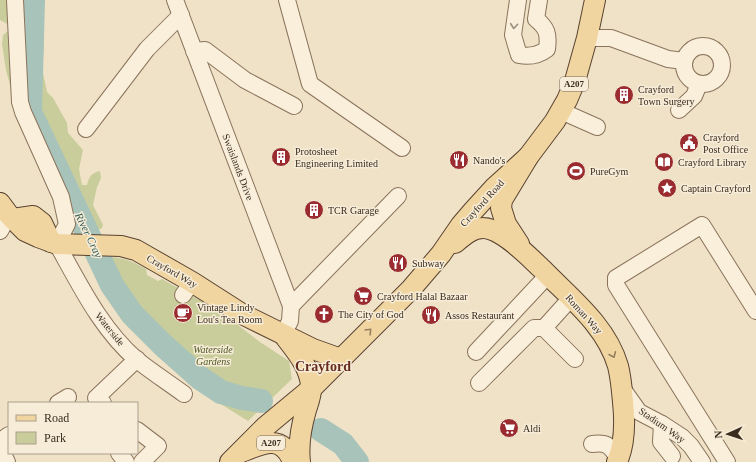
<svg xmlns="http://www.w3.org/2000/svg" width="756" height="462" font-family="'Times New Roman',serif">
<style>
.green{fill:#c9cd9b}
.lines{fill:none;stroke-linecap:round;stroke-linejoin:round}
.river{stroke:#a8c3ba;stroke-width:24}
.minor-casing{stroke:#8b735c;stroke-width:18}
.major-casing{stroke:#594230;stroke-width:22}
.minor{stroke:#f9efdb;stroke-width:16}
.major{stroke:#f1d5a0;stroke-width:20}
.oneway{stroke:#9a8e7e}
.oneway2{stroke:#968060}
.labels{text-anchor:middle;dominant-baseline:central;stroke-width:3;stroke-linejoin:round;paint-order:stroke}
.shield{fill:#f6ecd7;stroke:#736657;stroke-width:1}
.shield-label{font-size:9px;font-weight:bold;fill:#3b2c20}
.poi-label{font-size:10px;fill:#3b2c20;stroke:#f6ecd7;text-anchor:start}
.street-label{font-size:10px;fill:#3b2c20;stroke:#f6ecd7}
.park-label{font-size:10px;font-style:italic;fill:#4d5826;stroke:#f6ecd7}
.water-label{font-size:11px;font-style:italic;fill:#2f5b57;stroke:#f6ecd7}
.district-label{font-size:14px;font-weight:bold;fill:#682c1f;stroke:#f6ecd7}
</style>
<rect width="100%" height="100%" fill="#efe2c7"/>
<!-- green -->
<g class="green">
<path d="M0 0H41L44 47 42 68 47 92 53 98 67 123 68 133 83 150 79 169 82 185H87C89 177 91 173 100 171L101 178 97 187 93 205 103 225 102 228 96 231 83 228 78 226 69 217 49 167 50 148 43 143 11 89 6 70 2 44 3 35 8 31 7 24 0 20Z"/>
<path d="M88 257C113 257 123 255 146 269L147 275 158 281 162 279 221 312 260 342 289 361 292 379 248 421 192 386 128 327 120 317 122 315 117 309 115 310 100 288Z"/>
</g>
<g class="lines">
<!-- river -->
<g class="river">
<polyline points="33,0 30,112 112,285 132,314 163,345 200,378 221,392 242,398 261,401"/>
<polyline points="321,430 343,444 357,462"/>
</g>
<defs>
<g id="minor">
<path d="M15 0 20 102 23 112 61 197 67 224 57 244C80 285 101 329 137 360 152 372 169 383 184 394"/>
<polyline points="175,0 291,306 290,321 283,335"/>
<polyline points="287,0 310,84 402,148"/>
<polyline points="587,38 611,38 668,59 684,61"/>
<circle cx="703" cy="65" r="19"/>
<polyline points="194,51 205,50 245,80 294,106"/>
<polyline points="518,52 513,35 518,0"/>
<path d="M519 55C529 57 539 55 547 49 549 34 547 28 536 19L539 0"/>
<polyline points="679,110 694,96 699,84"/>
<polyline points="561,111 597,127"/>
<polyline points="86,129 147,49 181,15"/>
<polyline points="0,231 9,215"/>
<polyline points="183,295 192,282"/>
<polyline points="291,306 398,196"/>
<polyline points="544,328 571,298"/>
<polyline points="476,352 548,275"/>
<polyline points="479,383 534,328 544,328 575,359"/>
<polyline points="622,388 639,412 662,424 682,437 691,446 702,462"/>
<polyline points="58,403 68,397"/>
<polyline points="103,403 96,398 137,359"/>
<polyline points="662,424 661,442 672,456"/>
<polyline points="137,430 158,446 142,462"/>
<polyline points="0,441 9,435"/>
<path d="M592 444C608 442 610 446 619 459"/>
<polyline points="0,448 7,462"/>
<polyline points="119,453 126,462"/>
<polyline points="727,462 616,285 616,278 702,225 756,311"/>
</g>
<g id="major">
<polyline points="0,203 9,215 25,231 38,237 57,244 121,246 136,250 192,282 242,314 313,349 341,359"/>
<polyline points="13,219 33,216 42,223 51,242"/>
<path d="M455 243C463 236 472 228 483 228 502 228 529 257 542 269 570 298 606 325 618 366 621 378 622 390 623 402 625 421 625 444 617 462"/>
<polyline points="519,244 506,224 501,208 502,200 528,157 555,121 567,100 575,81 587,38 595,0"/>
<path d="M286 338C297 352 310 368 311 386 312 394 308 403 306 410 301 427 298 445 300 462"/>
<path d="M244 451C265 442 283 435 293 462"/>
<polyline points="230,462 265,427 312,388 411,289 441,254 461,225 473,211 494,188 528,157"/>
</g>
</defs>
<!-- minor casing -->
<use href="#minor" class="minor-casing"/>
<!-- major casing -->
<use href="#major" class="major-casing"/>
<!-- minor -->
<use href="#minor" class="minor"/>
<!-- major -->
<use href="#major" class="major"/>
</g>
<!-- one-way arrows -->
<defs><path id="oneway-chevron" d="M-2-3.5L2.5 0L-2 3.5" fill="none" stroke-width="1.6" stroke-linecap="round" stroke-linejoin="round"/></defs>
<use class="oneway" href="#oneway-chevron" transform="translate(514 26) rotate(95)"/>
<g class="oneway2">
<use href="#oneway-chevron" transform="translate(369 331) rotate(-45)"/>
<use href="#oneway-chevron" transform="translate(613 355) rotate(67)"/>
</g>
<!-- icons -->
<defs>
<symbol id="building-disc" viewBox="-11 -11 22 22"><circle r="9.5" fill="#9a2c30" stroke="#f6ecd7"/><path d="M-4-6H4V6H1V3H-1V6H-4ZM-2.5-4.3h1.7v1.8h-1.7ZM.8-4.3h1.7v1.8H.8ZM-2.5-1h1.7V.8h-1.7ZM.8-1h1.7V.8H.8Z" fill="#fff"/></symbol>
<symbol id="civic-disc" viewBox="-11 -11 22 22"><circle r="9.5" fill="#9a2c30" stroke="#f6ecd7"/><path d="M-.6-6.5H3V-4.5H.6V-3L4-1V1h2V6H-6V1h2V-1L-.6-3ZM-1.2 2.5V6h2.4V2.5Z" fill="#fff"/></symbol>
<symbol id="restaurant-disc" viewBox="-11 -11 22 22"><circle r="9.5" fill="#9a2c30" stroke="#f6ecd7"/><path d="M-5-6h1v4h1v-4h1v4h1v-4h1v5L-1.5 .5V6h-2V.5L-5-1ZM5-6V6H3V1.5H1.5Q1.5-4 5-6Z" fill="#fff"/></symbol>
<symbol id="library-disc" viewBox="-11 -11 22 22"><circle r="9.5" fill="#9a2c30" stroke="#f6ecd7"/><path d="M-6-4Q-3-5.5-.7-3.5V5Q-3 3-6 4ZM6-4Q3-5.5 .7-3.5V5Q3 3 6 4Z" fill="#fff"/></symbol>
<symbol id="stadium-disc" viewBox="-11 -11 22 22"><circle r="9.5" fill="#9a2c30" stroke="#f6ecd7"/><path d="M0-5a6.5 5 0 1 0 0 10a6.5 5 0 1 0 0-10ZM-3.5-1.8h7v3.6h-7Z" fill="#fff"/></symbol>
<symbol id="sight-disc" viewBox="-11 -11 22 22"><circle r="9.5" fill="#9a2c30" stroke="#f6ecd7"/><path d="M0-6L1.8-2.2L6-1.7L2.9 1.2L3.7 5.4L0 3.3L-3.7 5.4L-2.9 1.2L-6-1.7L-1.8-2.2Z" fill="#fff"/></symbol>
<symbol id="supermarket-disc" viewBox="-11 -11 22 22"><circle r="9.5" fill="#9a2c30" stroke="#f6ecd7"/><path d="M-6-5.5h2.5l.6 2H6L4.5 2H-2.5L-4.4-4H-6ZM-1.5 3.2a1.3 1.3 0 1 0 .1 0ZM3 3.2a1.3 1.3 0 1 0 .1 0Z" fill="#fff"/></symbol>
<symbol id="cafe-disc" viewBox="-11 -11 22 22"><circle r="9.5" fill="#9a2c30" stroke="#f6ecd7"/><path d="M-5.5-4.5H6V0H3Q3 3.5 0 3.5H-2.5Q-5.5 3.5-5.5 0ZM3-3.2v2h1.7v-2ZM-6 4.5H4V6H-6Z" fill="#fff"/></symbol>
<symbol id="church-disc" viewBox="-11 -11 22 22"><circle r="9.5" fill="#9a2c30" stroke="#f6ecd7"/><path d="M-1.2-6h2.4v3.5h3.3v2.4h-3.3V6h-2.4V-.1h-3.3v-2.4h3.3Z" fill="#fff"/></symbol>
</defs>
<g fill-rule="evenodd">
<use href="#building-disc" x="613" y="84" width="22" height="22"/>
<use href="#civic-disc" x="678" y="132" width="22" height="22"/>
<use href="#building-disc" x="270" y="146" width="22" height="22"/>
<use href="#restaurant-disc" x="448" y="149" width="22" height="22"/>
<use href="#library-disc" x="653" y="151" width="22" height="22"/>
<use href="#stadium-disc" x="565" y="160" width="22" height="22"/>
<use href="#sight-disc" x="656" y="177" width="22" height="22"/>
<use href="#building-disc" x="303" y="199" width="22" height="22"/>
<use href="#restaurant-disc" x="387" y="252" width="22" height="22"/>
<use href="#supermarket-disc" x="352" y="285" width="22" height="22"/>
<use href="#cafe-disc" x="172" y="302" width="22" height="22"/>
<use href="#church-disc" x="313" y="303" width="22" height="22"/>
<use href="#restaurant-disc" x="420" y="304" width="22" height="22"/>
<use href="#supermarket-disc" x="498" y="417" width="22" height="22"/>
</g>
<g class="labels">
<!-- shield labels -->
<g class="shield">
<rect x="560" y="77" width="28" height="14" rx="3"/>
<rect x="257" y="436" width="28" height="14" rx="3"/>
</g>
<g class="shield-label">
<text x="574" y="84">A207</text>
<text x="271" y="443">A207</text>
</g>
<!-- poi labels -->
<g class="poi-label">
<text x="638" y="89">Crayford<tspan x="638" dy="12">Town Surgery</tspan></text>
<text x="703" y="137">Crayford<tspan x="703" dy="12">Post Office</tspan></text>
<text x="295" y="151">Protosheet<tspan x="295" dy="12">Engineering Limited</tspan></text>
<text x="473" y="160">Nando's</text>
<text x="678" y="162">Crayford Library</text>
<text x="590" y="171">PureGym</text>
<text x="681" y="188">Captain Crayford</text>
<text x="328" y="210">TCR Garage</text>
<text x="412" y="263">Subway</text>
<text x="377" y="296">Crayford Halal Bazaar</text>
<text x="197" y="307">Vintage Lindy<tspan x="197" dy="12">Lou's Tea Room</tspan></text>
<text x="338" y="314">The City of God</text>
<text x="445" y="315">Assos Restaurant</text>
<text x="523" y="428">Aldi</text>
</g>
<!-- street labels -->
<g class="street-label">
<text transform="translate(238 167) rotate(69)">Swaislands Drive</text>
<text transform="translate(482 203) rotate(-48)">Crayford Road</text>
<text transform="translate(172 271) rotate(30)">Crayford Way</text>
<text transform="translate(584 314) rotate(48)">Roman Way</text>
<text transform="translate(110 329) rotate(51)">Waterside</text>
<text transform="translate(662 425) rotate(35)">Stadium Way</text>
</g>
<!-- park labels -->
<g class="park-label">
<text x="213" y="349">Waterside<tspan x="213" dy="12">Gardens</tspan></text>
</g>
<!-- water labels -->
<g class="water-label">
<text transform="translate(89 235) rotate(64)">River Cray</text>
</g>
<!-- district labels -->
<g class="district-label">
<text x="323" y="366">Crayford</text>
</g>
</g>
<!-- legend -->
<rect x="8" y="402" width="130" height="52" fill="#f6ecd7" stroke="#ab9f8e"/>
<rect x="16" y="415" width="20" height="6" fill="#f1d5a0" stroke="#ab9f8e"/>
<text x="44" y="422" font-size="12" fill="#3b2c20">Road</text>
<rect x="16" y="432" width="20" height="12" fill="#c9cd9b" stroke="#ab9f8e"/>
<text x="44" y="442" font-size="12" fill="#3b2c20">Park</text>
<!-- north arrow -->
<g transform="translate(728 434) rotate(267)" stroke="#f6ecd7" stroke-width="3" paint-order="stroke">
<path d="M0-3L7 15L0 10L-7 15Z" fill="#3b2c20"/>
<text y="-6" font-size="11" font-weight="bold" text-anchor="middle" fill="#3b2c20">N</text>
</g>
</svg>
